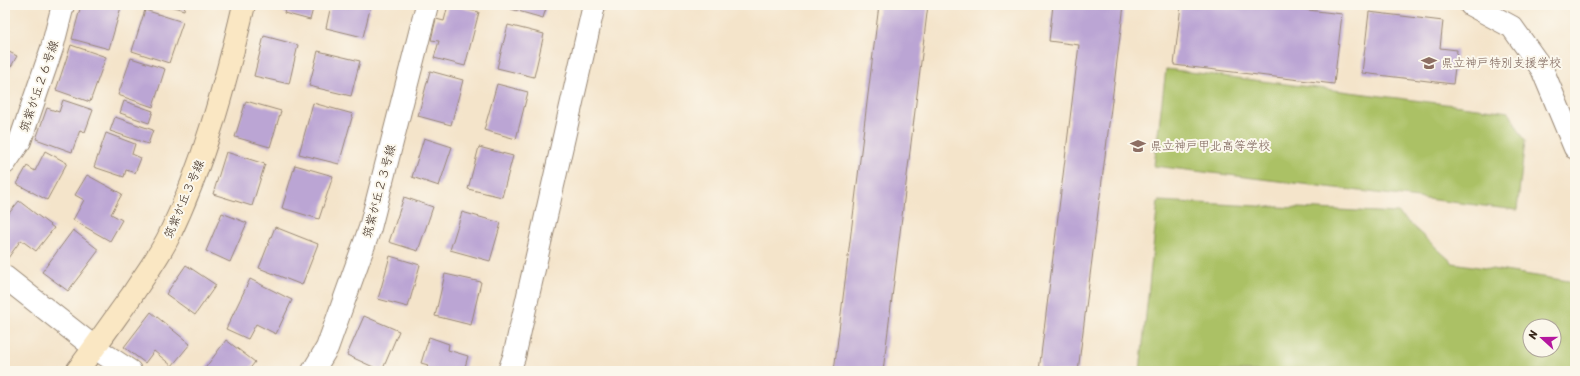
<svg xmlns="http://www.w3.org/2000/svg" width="1580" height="376" font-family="Sriracha,'Klee One',sans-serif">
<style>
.green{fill:#abc165;stroke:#737642;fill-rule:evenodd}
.building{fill:#bba5d4}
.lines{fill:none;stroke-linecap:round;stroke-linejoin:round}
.street-casing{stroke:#988774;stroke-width:24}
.secondary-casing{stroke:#988774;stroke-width:24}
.street{stroke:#fff;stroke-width:22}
.secondary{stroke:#fae7c3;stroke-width:22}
.labels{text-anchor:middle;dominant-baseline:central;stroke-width:4;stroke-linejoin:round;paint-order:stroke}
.education-label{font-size:12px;fill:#785e54;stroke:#fbf7ec;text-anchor:start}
.street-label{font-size:12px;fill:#3b2a1e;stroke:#fbf7ec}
</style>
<rect width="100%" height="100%" fill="#fbf7ec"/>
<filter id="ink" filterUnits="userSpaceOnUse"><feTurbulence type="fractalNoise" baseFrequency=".025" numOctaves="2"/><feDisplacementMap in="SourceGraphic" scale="8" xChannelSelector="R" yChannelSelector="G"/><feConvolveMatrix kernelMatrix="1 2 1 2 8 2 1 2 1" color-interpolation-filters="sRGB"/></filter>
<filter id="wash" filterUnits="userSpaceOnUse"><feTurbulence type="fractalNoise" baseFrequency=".012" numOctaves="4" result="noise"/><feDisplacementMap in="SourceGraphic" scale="16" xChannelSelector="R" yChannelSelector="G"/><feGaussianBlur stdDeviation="0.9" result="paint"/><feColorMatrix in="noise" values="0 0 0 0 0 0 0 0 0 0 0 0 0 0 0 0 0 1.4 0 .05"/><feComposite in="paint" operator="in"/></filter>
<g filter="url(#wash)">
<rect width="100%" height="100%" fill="#f4e4ca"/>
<!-- green -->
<g class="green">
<polygon points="1166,69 1509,112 1525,141 1517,210 1154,166"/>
<path d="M1158 201 1398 213 1453 263 1575 282V371H1140ZM1530 326H1554V350H1530Z"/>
</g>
<g id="blocks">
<!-- building -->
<g class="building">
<polygon points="5,5 11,5 7,12 5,11"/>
<polygon points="81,5 114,5 121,7 109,49 72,39"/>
<polygon points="166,5 185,5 184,10"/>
<polygon points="286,5 314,5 310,20 284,13"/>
<polygon points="331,5 371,5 363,37 326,28"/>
<polygon points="448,5 479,12 465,66 434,58 439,41 431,40 436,19 444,21"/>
<polygon points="512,5 547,5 543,18 511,9"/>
<polygon points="879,5 928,5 883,371 834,371"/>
<polygon points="1053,5 1124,5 1078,371 1039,371 1079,45 1049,41"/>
<polygon points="1181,5 1266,5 1342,14 1334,84 1174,65"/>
<polygon points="145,10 183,22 169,63 132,51"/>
<polygon points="1369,12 1443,21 1440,48 1457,50 1453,84 1362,73"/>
<polygon points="508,25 544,34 534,77 497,68"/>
<polygon points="264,36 298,45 289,84 254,76"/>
<polygon points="71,45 106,57 90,102 56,90"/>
<polygon points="5,50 17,56 5,77"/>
<polygon points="318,51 360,61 351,96 309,86"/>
<polygon points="131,58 165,69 153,107 118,95"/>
<polygon points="430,71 463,80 451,125 418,116"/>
<polygon points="497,84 528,92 516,139 484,130"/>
<polygon points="63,100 93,110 85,132 80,130 72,152 36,139 47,108 59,112"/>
<polygon points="124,101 153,111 149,123 120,113"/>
<polygon points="246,101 281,111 270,147 235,137"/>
<polygon points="313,103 353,114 339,164 299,154"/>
<polygon points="115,117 153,130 148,144 110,131"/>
<polygon points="106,133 135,144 132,154 141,158 135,173 126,170 124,177 94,167"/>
<polygon points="424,138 452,147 439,186 412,177"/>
<polygon points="479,147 513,156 502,197 468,189"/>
<polygon points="45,151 67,163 47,200 17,184 27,166 35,171"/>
<polygon points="226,152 265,164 252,206 213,194"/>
<polygon points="295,165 333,176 319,219 282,208"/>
<polygon points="87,175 122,194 111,214 122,220 110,241 73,220 84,200 75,195"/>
<polygon points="404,197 433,207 418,251 389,242"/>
<polygon points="19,201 54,228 36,251 21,240 8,258 5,256 5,218"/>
<polygon points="462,212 501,223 490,261 450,250"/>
<polygon points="222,213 247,223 230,262 206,251"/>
<polygon points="275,227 318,244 302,285 259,268"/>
<polygon points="73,230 99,250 68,291 42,272"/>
<polygon points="390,256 420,265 408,307 378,299"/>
<polygon points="186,265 216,285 195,315 166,294"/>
<polygon points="445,274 481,282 471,325 435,316"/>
<polygon points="250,279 292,300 276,334 256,324 248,339 226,329"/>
<polygon points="151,312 190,344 172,366 154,351 145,363 124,347"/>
<polygon points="364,316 399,331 382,371 347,355"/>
<polygon points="429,337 449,344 448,350 468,356 464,371 426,371 428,365 421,363"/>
<polygon points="226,340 255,362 248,371 203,371"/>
</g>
</g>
</g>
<g filter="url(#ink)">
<use href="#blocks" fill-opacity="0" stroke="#988774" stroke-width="1"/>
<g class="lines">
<defs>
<g id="street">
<polyline points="1471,5 1512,27 1542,69 1575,148"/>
<polyline points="5,163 20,141 52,48 63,5"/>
<polyline points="5,277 95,348 130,371"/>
<polyline points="313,371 327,348 370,228 427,5"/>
<polyline points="509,371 514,357 594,5"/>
</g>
<path id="secondary" d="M77 371C96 346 114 320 132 295 144 276 158 258 168 238 204 164 225 85 244 5"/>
</defs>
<!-- street casing -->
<use href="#street" class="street-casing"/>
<!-- secondary casing -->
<use href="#secondary" class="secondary-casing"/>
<!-- street -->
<use href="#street" class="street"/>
<!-- secondary -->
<use href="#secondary" class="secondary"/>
</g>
</g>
<!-- icons -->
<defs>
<symbol id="school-bare" viewBox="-9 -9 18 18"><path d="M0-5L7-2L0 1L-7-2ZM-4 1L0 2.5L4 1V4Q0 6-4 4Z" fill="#8d6e63" stroke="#fbf7ec" stroke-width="2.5" paint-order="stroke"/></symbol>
</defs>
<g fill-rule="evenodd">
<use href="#school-bare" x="1418" y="52" width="22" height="22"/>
<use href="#school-bare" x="1127" y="135" width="22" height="22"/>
</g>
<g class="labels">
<!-- education labels -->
<g class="education-label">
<text x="1441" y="63">県立神戸特別支援学校</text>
<text x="1150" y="146">県立神戸甲北高等学校</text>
</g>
<!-- street labels -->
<g class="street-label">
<text transform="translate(39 86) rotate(-71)">筑紫が丘２６号線</text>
<text transform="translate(379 191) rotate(-75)">筑紫が丘２３号線</text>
<text transform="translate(184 199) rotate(-67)">筑紫が丘３号線</text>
</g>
</g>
<!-- margin -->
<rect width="1580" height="376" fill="none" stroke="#fbf7ec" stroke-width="20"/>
<!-- north arrow -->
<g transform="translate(1542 338) rotate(291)"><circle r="19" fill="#fbf7ec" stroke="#aea59a"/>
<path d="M0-3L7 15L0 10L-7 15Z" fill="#b5179e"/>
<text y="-6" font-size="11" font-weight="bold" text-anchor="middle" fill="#3b2a1e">N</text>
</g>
</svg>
